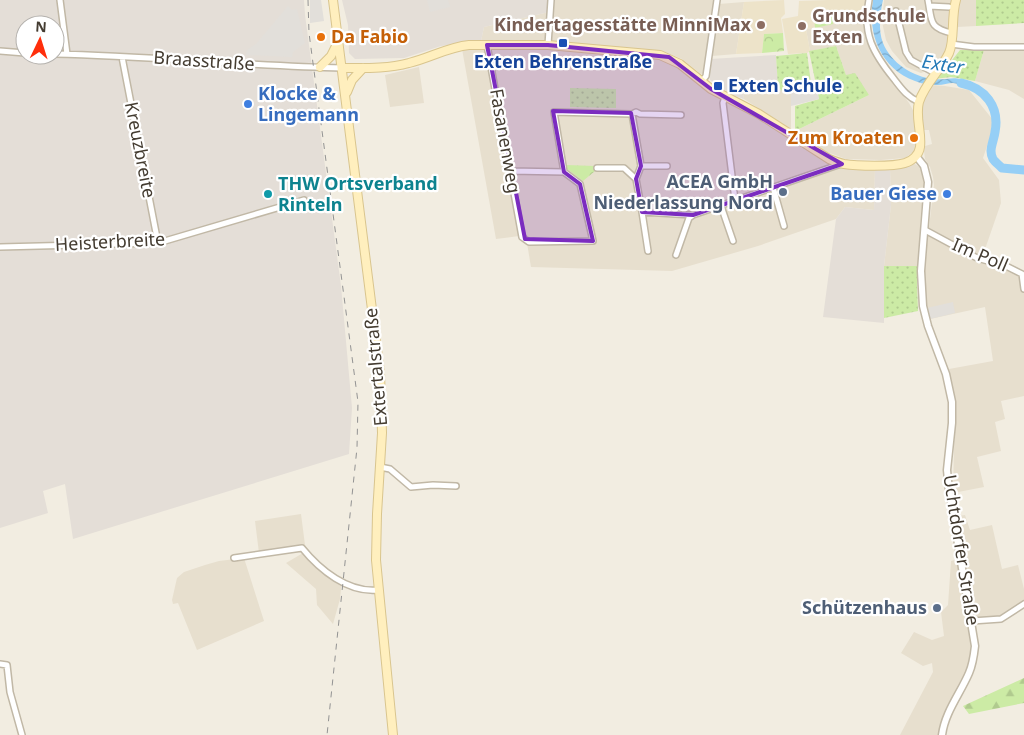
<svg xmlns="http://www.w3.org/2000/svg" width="1024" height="735" font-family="'Noto Sans',sans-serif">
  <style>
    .residential { fill: #e7dfce }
    .industrial { fill: #e4ded7; fill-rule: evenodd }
    .education { fill: #ede3c9 }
    .grass { fill: url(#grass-dots) }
    .forest { fill: url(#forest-firs) }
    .park { fill: url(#park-crowns) }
    .parking { fill: #e2dfda }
    .water { fill: url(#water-waves) }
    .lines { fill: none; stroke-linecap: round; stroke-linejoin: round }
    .river { stroke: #96cff6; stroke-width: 9 }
    .minor-casing { stroke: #c1b8a6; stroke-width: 8 }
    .tertiary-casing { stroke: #c1b8a6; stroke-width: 9 }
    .secondary-casing { stroke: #d9c58e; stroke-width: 10 }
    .minor { stroke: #fff; stroke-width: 5 }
    .tertiary { stroke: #fff; stroke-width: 6 }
    .secondary { stroke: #ffefbe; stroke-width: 8 }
    .rail { stroke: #939393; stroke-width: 1; stroke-dasharray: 6 6; stroke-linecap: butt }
    .marked { fill: #7b2cbf; fill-opacity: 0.2; stroke: #7b2cbf; stroke-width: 4; stroke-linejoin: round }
    .education-dot { fill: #8d6e63; stroke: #fff; stroke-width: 2 }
    .food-dot { fill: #e8710a; stroke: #fff; stroke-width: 2 }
    .transit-dot { fill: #1a4fb4; stroke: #fff; stroke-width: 2 }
    .shop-dot { fill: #3f7fe0; stroke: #fff; stroke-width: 2 }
    .service-dot { fill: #5c6f8a; stroke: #fff; stroke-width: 2 }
    .culture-dot { fill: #0f9aa8; stroke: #fff; stroke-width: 2 }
    .labels { text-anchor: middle; stroke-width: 4.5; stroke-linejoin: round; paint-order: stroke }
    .education-label { font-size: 18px; font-weight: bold; fill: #785e54; stroke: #fff; text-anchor: start }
    .food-label { font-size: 18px; font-weight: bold; fill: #c56008; stroke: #fff; text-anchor: start }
    .street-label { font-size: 18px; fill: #443c31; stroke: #fff }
    .transit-label { font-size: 18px; font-weight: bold; fill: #164399; stroke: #fff }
    .shop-label { font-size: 18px; font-weight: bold; fill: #366cbe; stroke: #fff; text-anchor: start }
    .service-label { font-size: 18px; font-weight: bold; fill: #4e5e75; stroke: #fff; text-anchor: end }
    .culture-label { font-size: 18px; font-weight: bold; fill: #0d838f; stroke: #fff; text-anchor: start }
    .water-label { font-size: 19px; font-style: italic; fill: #2379b7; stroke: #fff }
  </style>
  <defs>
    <pattern id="grass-dots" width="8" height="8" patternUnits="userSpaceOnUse" patternTransform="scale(1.25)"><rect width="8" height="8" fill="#cceba5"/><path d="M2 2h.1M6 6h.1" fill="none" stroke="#b0ca8e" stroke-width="1.8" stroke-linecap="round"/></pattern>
    <pattern id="forest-firs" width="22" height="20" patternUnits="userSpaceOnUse" patternTransform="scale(1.25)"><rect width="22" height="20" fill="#cceba5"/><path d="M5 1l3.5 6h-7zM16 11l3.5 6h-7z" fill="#b0ca8e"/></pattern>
    <pattern id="park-crowns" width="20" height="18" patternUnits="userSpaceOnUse" patternTransform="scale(1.25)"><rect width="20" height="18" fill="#cceba5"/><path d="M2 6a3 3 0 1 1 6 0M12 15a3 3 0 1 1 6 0" fill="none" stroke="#b0ca8e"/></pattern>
    <pattern id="water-waves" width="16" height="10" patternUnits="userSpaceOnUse" patternTransform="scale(1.25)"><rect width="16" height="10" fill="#96cff6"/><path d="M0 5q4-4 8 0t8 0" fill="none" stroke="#7ca9c8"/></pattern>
  </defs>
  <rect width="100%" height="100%" fill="#f2ede1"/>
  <path class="residential" d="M554,0H716L704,73L701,74L682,59L665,52L550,41Z
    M884,0H953L950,9L949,40L947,51L934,68L921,73L906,67L892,51L886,40L882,22Z
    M959,0H976V26L957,27Z
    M744,2L736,54L712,56L719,4Z
    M549,12L546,40L481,41L484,27Z
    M865,18V33L872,52L909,103L914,112L917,145L916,150L905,158L881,160L846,159L827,152L795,131L869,95L846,75L836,46L810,51L806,29Z
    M485,48H551L661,59L676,66L719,98L746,110L829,164L847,169L875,168L874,210L845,207L836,219L758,246L672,271L531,267L527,243L519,236L496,239L462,49Z
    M1024,49V99L1009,90L975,81L984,50Z
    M419,67L424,103L390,107L385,75Z
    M931,85L945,86L969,90L993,120L990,137L983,158L999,180L1001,203L983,255L1009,263L1024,272V396L1001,401L1005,419L995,422L1001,451L977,457L984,487L953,493L955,405L949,369L993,361L985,307L930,319L927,308L923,279L934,185L933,177L930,167L925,159L924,151L925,146L932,144L929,130H923L922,111L924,101Z
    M791,88V129L744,99L743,92L782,91Z
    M915,164L922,169L925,185L921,213L918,266H884L891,205L890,167Z
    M301,514L305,545L312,556L326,568L342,579L340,599L333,624L317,605L316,589L286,563L303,553L300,545L259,553L255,521Z
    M965,515L970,530L992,525L1002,569L1018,565L1024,589V602L1003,616L976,623L978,647L975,664L968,683L940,735H900L933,672L932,663L923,666L901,653L914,632L932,640L944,636L941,612L948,605L951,561L964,558L957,516Z
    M244,558L264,621L197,650L178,603L173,604L172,600L177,578L184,572L205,565L219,561Z"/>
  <path class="industrial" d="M0,0H304L305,15L341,286L352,408L349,454L73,539L65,484L43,491L48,513L0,528ZM25,25H55V55H25Z
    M342,0H550L549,12L484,27L481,41L441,46L404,58L355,59L349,53L348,25Z
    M776,55L778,87L782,91L743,92L744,99L732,95L710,80V59Z
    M890,167L891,205L884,266V323L823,317L836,219L845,207L874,210L875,168Z"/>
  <path class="education" d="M784,0L785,14L781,18L783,33L764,34L762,53L736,54L744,2Z
    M828,0H865V18L806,29L810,51L807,53L788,54L782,19L798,16L799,1Z"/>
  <path class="grass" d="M976,0H1024V23L976,26Z
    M836,46L846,75L855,73L869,95L795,131V106L819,99L809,51Z
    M960,50H984L975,81L951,77L934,79L936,75L945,69Z
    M807,53L811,83L782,91L778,87L776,56Z
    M570,88L616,89V108L570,107Z
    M884,266H918L917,284L918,311L884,318Z"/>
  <path class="forest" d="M1024,678V703L969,714L963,706Z"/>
  <path class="park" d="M832,14L833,24L815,28L814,16Z
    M783,33L784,51L762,53L764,34Z
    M567,165L595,166V171L583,181L567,169Z"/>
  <path class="parking" d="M310,0H321L324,21L310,23Z
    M427,0H448L450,7L430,12Z
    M288,6L292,10L297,9L305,43L293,52L292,57L246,55L247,50L256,44Z
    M811,83H815L819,99L791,106V88Z
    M953,302L955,313L930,319L927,308Z"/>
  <path class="water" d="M873,0H883C880,13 878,30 883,43C891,63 913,77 934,79C953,81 952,73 972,85C964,86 960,84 953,83C948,83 943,85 938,85C931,85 922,84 915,81C881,69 867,34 873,0Z"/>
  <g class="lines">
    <path class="river" d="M961,83C985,88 1000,107 995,132C994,141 988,150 993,159C995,162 999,165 1002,168L1024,170"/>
    <defs>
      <path id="minor" d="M60,0L67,54
        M869,0C862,34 873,53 894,79C901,88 907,97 919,102
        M928,0C932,20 928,28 952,33
        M929,6L949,7
        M896,11L906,52L911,60L935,73
        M951,44L974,47H1024
        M487,45L522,237L529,242L593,241L580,184L564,172L554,112L632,114L636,112L640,114L681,115
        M548,45L551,0
        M0,51L25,53
        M55,54C151,56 246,66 342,68
        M122,57L158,243
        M702,81L706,76L717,0
        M725,97L723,103L735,200
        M632,114L641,166L636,179L642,212L692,215
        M641,166H667
        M597,168H624L636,179
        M511,171L564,172
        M773,187L784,226
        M721,206L733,241
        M642,212L648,251
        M925,230L977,258L1006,266L1022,274L1024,289
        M0,247L158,243L304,200
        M676,255L689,218L693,215L841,164
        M380,467L390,469L411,487L433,485L456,486
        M234,558L302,548C320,570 348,593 378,590
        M972,621L1001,619L1024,604
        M0,664L7,665L10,692L22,735"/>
      <path id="tertiary" d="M916,156L924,166L928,182L921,271L923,306L928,326L946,374L952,402V423L947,470L949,490L975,646C974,655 973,664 969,673C960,694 945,712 942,735"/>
      <path id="secondary" d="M333,0L380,373L382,433L377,514L376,560L393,735
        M320,67L331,56L338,42
        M342,68C364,68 387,69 409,63C430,58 448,47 469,45H548L660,55L680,64L711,89L759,114L829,159C834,161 839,163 844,164C856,166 893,167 905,163C912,161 919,155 920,147C922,132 915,117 919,102C925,83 941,70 949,53C955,40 951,16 956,0
        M347,92L352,80L363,68"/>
    </defs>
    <use href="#minor" class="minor-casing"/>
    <use href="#tertiary" class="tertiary-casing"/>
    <use href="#secondary" class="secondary-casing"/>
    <use href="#minor" class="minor"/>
    <use href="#tertiary" class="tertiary"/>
    <use href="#secondary" class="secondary"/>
    <path class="rail" d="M308,0L309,33L358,402L357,448L327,735"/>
  </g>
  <path class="marked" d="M487,45H548L669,57L711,89L842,164L693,215L642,212L636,179L641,166L631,113L553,111L564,172L580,184L593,241L525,239Z"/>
  <g class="education-dot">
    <circle cx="761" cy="25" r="5"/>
    <circle cx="802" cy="26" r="5"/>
  </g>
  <g class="food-dot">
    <circle cx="321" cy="37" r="5"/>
    <circle cx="914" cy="138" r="5"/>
  </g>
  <g class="transit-dot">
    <rect x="558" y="38" width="10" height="10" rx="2.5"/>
    <rect x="713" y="81" width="10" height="10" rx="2.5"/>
  </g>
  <g class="shop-dot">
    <circle cx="248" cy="104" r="5"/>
    <circle cx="947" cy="194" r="5"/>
  </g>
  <g class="service-dot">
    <circle cx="783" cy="192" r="5"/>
    <circle cx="937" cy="608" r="5"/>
  </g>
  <circle class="culture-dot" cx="268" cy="194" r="5"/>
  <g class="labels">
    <g class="education-label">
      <text x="812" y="22">Grundschule<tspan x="812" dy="21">Exten</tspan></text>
      <text x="751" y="31" text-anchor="end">Kindertagesstätte MinniMax</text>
    </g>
    <g class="food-label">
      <text x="331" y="43">Da Fabio</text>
      <text x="904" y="144" text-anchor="end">Zum Kroaten</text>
    </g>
    <g class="street-label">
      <text transform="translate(204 61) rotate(4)" y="6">Braasstraße</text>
      <text transform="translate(505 141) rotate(80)" y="6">Fasanenweg</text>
      <text transform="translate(140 150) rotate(79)" y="6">Kreuzbreite</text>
      <text transform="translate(110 242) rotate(-3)" y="6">Heisterbreite</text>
      <text transform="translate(980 255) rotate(23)" y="6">Im Poll</text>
      <text transform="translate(376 367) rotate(-95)" y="6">Extertalstraße</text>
      <text transform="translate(961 550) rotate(81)" y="6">Uchtdorfer Straße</text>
    </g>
    <g class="transit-label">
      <text x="563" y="68">Exten Behrenstraße</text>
      <text x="728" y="92" text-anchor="start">Exten Schule</text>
    </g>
    <g class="shop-label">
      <text x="258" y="100">Klocke &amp;<tspan x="258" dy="21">Lingemann</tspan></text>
      <text x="937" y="200" text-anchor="end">Bauer Giese</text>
    </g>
    <g class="service-label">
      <text x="773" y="188">ACEA GmbH<tspan x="773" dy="21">Niederlassung Nord</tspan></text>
      <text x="927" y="614">Schützenhaus</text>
    </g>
    <g class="culture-label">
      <text x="278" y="190">THW Ortsverband<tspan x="278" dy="21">Rinteln</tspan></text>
    </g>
    <g class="water-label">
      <text transform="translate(943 64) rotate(9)" y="7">Exter</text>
    </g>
  </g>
  <g transform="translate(40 40) rotate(4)"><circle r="24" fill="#ffffff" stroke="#b4b1ad"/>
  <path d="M0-4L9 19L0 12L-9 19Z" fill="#ff2e0b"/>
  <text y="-8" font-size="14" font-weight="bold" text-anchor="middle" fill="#443c31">N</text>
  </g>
</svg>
